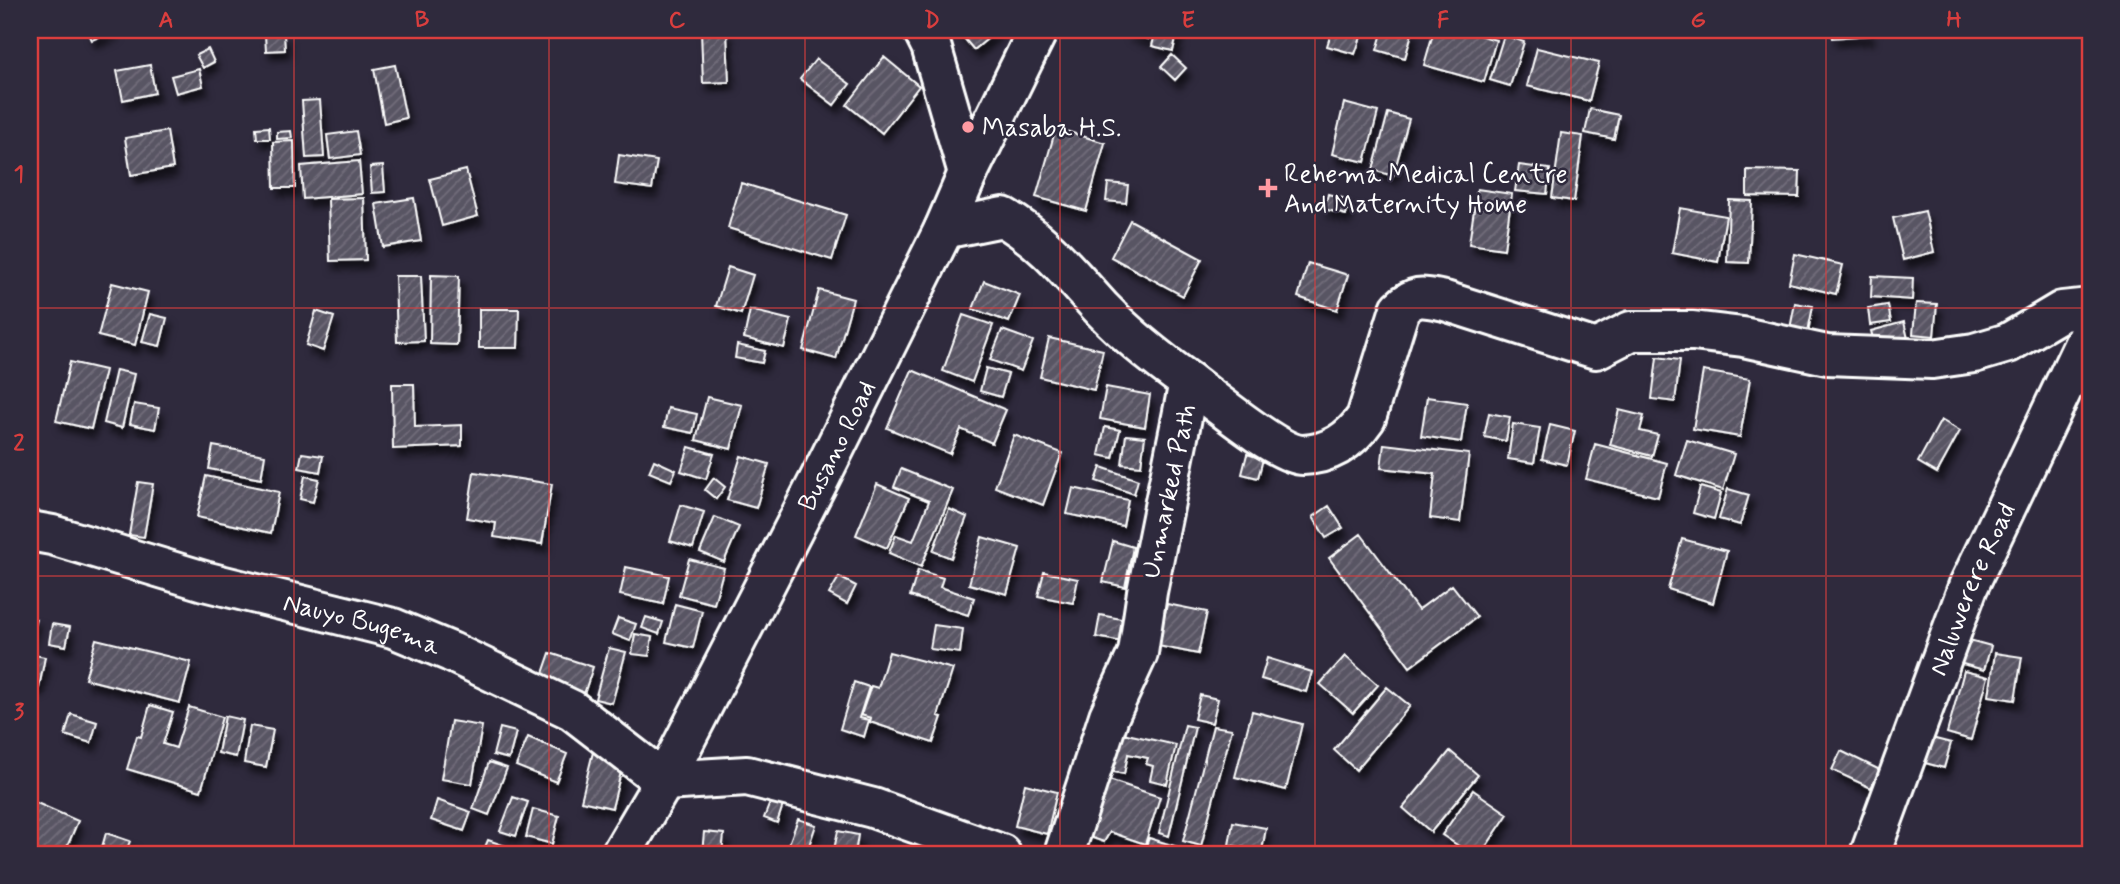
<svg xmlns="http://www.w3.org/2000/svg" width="2120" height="884" font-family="Mynerve,sans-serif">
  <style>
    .building { fill: url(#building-hatch); stroke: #fff; stroke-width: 2; filter: url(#shadow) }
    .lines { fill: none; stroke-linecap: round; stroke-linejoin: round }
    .minor-casing { stroke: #fff; stroke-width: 44 }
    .minor { stroke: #2f2a3d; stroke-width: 38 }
    .grid { fill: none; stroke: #da3e3e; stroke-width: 2; stroke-opacity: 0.55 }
    .poi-dot { fill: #ff9aa2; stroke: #2f2a3d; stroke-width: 2.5 }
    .labels { text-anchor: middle; stroke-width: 5; stroke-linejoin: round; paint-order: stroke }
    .poi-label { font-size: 26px; fill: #fff; stroke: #2f2a3d; text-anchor: start }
    .street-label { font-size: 26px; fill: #fff; stroke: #2f2a3d }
    .neatline { fill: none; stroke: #da3e3e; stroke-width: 2.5 }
    .grid-label { font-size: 23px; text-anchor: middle; font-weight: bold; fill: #da3e3e }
  </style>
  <defs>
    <pattern id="building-hatch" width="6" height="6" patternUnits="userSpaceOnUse" patternTransform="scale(1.75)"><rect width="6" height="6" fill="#595564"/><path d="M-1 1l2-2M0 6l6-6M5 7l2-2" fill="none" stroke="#726e7b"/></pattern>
    <filter id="shadow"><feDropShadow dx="4.5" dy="8" stdDeviation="3.5" flood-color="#0009"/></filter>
  </defs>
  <rect width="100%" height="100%" fill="#2f2a3d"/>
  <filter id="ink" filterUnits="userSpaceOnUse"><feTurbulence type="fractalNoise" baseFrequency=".0143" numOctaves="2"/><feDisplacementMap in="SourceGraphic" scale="14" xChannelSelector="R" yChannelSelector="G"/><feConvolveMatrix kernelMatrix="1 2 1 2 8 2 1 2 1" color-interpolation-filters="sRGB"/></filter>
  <g filter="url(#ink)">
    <path class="building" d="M87,30H115L92,40Z
      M957,30H998L974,50Z
      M1125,30H1152L1148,39Z
      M1156,30H1178L1173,51L1152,46Z
      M1332,30L1361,37L1355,54L1327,46Z
      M1383,30H1413L1405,58L1377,50Z
      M1434,30H1461L1496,40L1484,82L1424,65Z
      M1832,30H1869L1870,35L1832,38Z
      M701,31H727L729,82L703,83Z
      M284,34L285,50L266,51L265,35Z
      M1504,35L1524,42L1510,86L1490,80Z
      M1537,48L1599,63L1589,101L1527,86Z
      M208,49L214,62L203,68L196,55Z
      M1172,55L1186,68L1175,80L1161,67Z
      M884,57L919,86L882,133L847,105Z
      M816,59L850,84L834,105L800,79Z
      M150,65L155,93L123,100L117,71Z
      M395,65L406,118L384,123L374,69Z
      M199,69L203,86L176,93L171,76Z
      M320,100L324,157L306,158L302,101Z
      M1344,103L1378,112L1365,162L1332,154Z
      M1590,109L1619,115L1614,139L1585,133Z
      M1388,113L1409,119L1393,176L1373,170Z
      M269,127L270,139H257L256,128Z
      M1056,128L1105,143L1086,211L1036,197Z
      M167,131L173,168L131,175L125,138Z
      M291,131L292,138L277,139V132Z
      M356,131L360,155L330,159L327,135Z
      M1561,133L1583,136L1574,201L1552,198Z
      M294,141L295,188H274L273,142Z
      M619,155L657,161L652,189L615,184Z
      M359,161L362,194L303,199L301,166Z
      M1519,165L1550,169L1547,194L1515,191Z
      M383,166L385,192L372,193L370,167Z
      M466,170L478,216L442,226L430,179Z
      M1747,170L1800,171L1799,197L1747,196Z
      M741,183L846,215L832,260L728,228Z
      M1108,183L1128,185L1126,203L1106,201Z
      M1477,189L1512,194L1504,249L1469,244Z
      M1328,194L1350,200L1346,215L1324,209Z
      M364,198L366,260L330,261L328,199Z
      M414,198L421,241L383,247L376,204Z
      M1729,200L1752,201L1749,263L1727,262Z
      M1680,208L1726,216L1718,262L1672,253Z
      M1925,211L1934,252L1903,260L1893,218Z
      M1130,220L1202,259L1183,296L1111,257Z
      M1795,254L1843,265L1836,294L1789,283Z
      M1308,263L1348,275L1337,310L1298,297Z
      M728,267L753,275L741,314L716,306Z
      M431,275L459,276L457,345L430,344Z
      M395,276H421L424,341L397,342Z
      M1872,276L1913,278L1912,300L1871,297Z
      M984,281L1020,295L1009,322L973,309Z
      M112,283L148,292L135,345L98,336Z
      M819,290L853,299L836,359L803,350Z
      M1795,303L1813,306L1806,342L1788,339Z
      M1916,303L1937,304L1934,336L1913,334Z
      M1888,305L1891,322L1870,325L1868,308Z
      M479,309H519L518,348H479Z
      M750,310L791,320L784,348L744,338Z
      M316,311L334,317L323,351L306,345Z
      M150,314L167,318L160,346L142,342Z
      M963,315L993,325L972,382L943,371Z
      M1904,322L1910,347L1878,356L1871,331Z
      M1002,330L1033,341L1021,371L990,360Z
      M1049,338L1103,350L1094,390L1040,377Z
      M737,345L765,351L762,363L735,358Z
      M1657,357L1680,360L1675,402L1652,399Z
      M70,362L105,370L91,429L56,421Z
      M986,368L1008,374L1001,397L980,391Z
      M116,370L134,374L122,428L104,423Z
      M912,370L1006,410L992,443L961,429L950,454L887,428Z
      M1703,371L1750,379L1740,437L1693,429Z
      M392,384H414L415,427L462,425V446L393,449Z
      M1106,387L1150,395L1145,427L1100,419Z
      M707,397L742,405L731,449L696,440Z
      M1427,397L1467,403L1461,442L1421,436Z
      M134,404L159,408L155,429L130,424Z
      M668,408L697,414L693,433L664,427Z
      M1619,410L1644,416L1640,431L1658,435L1652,456L1610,445Z
      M1489,413L1510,417L1506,441L1484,437Z
      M1941,420L1960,431L1937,473L1918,462Z
      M1513,424L1540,428L1534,463L1508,459Z
      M1550,425L1575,431L1567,465L1542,459Z
      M1105,427L1120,430L1113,458L1099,455Z
      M1014,435L1062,453L1043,505L995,487Z
      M1126,435L1145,437L1141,466L1122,464Z
      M1687,440L1734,454L1723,490L1676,475Z
      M1384,444L1469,454L1460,522L1430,518L1435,474L1381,468Z
      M1595,444L1667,463L1658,497L1586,479Z
      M213,446L265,455L261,479L209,469Z
      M689,447L714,454L706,479L681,471Z
      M302,453L323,456L320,472L299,468Z
      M1247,454L1263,459L1258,478L1242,474Z
      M741,456L769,464L756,508L727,500Z
      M654,460L676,470L671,481L649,472Z
      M1101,467L1138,480L1134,494L1096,481Z
      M901,469L953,490L921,567L889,553L896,535L913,541L929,501L894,487Z
      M474,472L552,484L542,544L494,537L496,523L467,518Z
      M206,476L279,492L271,533L197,517Z
      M305,476L319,479L313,502L300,499Z
      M714,478L725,487L716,499L705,490Z
      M138,482L153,484L144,537L129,535Z
      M877,484L909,498L887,548L856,535Z
      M1700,487L1721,493L1714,519L1693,513Z
      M1073,488L1128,500L1123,526L1067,514Z
      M1728,489L1749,495L1740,525L1719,519Z
      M681,505L704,512L693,548L670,541Z
      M1329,506L1343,528L1326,538L1313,517Z
      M949,509L967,517L951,558L933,551Z
      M715,517L739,527L724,562L700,552Z
      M1361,534L1418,610L1452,585L1477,617L1410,667L1329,558Z
      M982,537L1020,548L1007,594L969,584Z
      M1682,539L1727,551L1713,603L1668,589Z
      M1113,541L1133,547L1125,587L1103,582Z
      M689,559L724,568L714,604L679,595Z
      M626,567L669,576L663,604L620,595Z
      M918,570L943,578L940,587L974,598L968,615L910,596Z
      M1044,572L1078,579L1073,603L1038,596Z
      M839,577L856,586L847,604L829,594Z
      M675,604L702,611L693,648L666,642Z
      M1167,604L1207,612L1198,654L1158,646Z
      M1100,615L1132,621L1128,643L1096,637Z
      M30,617L36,619L30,641Z
      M646,617L663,622L659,634L642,628Z
      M618,618L636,624L630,641L612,634Z
      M52,624L70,627L66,646L49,643Z
      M934,625L963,629L960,653L930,649Z
      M635,634L652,637L649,656L632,654Z
      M1951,635L1991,646L1984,670L1945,659Z
      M96,639L191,662L180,703L85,679Z
      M609,648L626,652L612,703L595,699Z
      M889,652L953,669L938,716L942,717L933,743L870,722L871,718L861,715L871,686L878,688Z
      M550,653L593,667L582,700L539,685Z
      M1995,653L2022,657L2015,700L1989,696Z
      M30,654L45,657L39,688L30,687Z
      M1345,656L1378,685L1353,713L1320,684Z
      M1267,658L1312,672L1306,692L1261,679Z
      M1964,671L1988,677L1971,740L1947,733Z
      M854,682L869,687L859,718L869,720L864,737L840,729Z
      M1387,687L1410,706L1356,770L1334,750Z
      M1200,695L1218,699L1212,723L1194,719Z
      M150,705L173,712L163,744L176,748L189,707L222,717L201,791L127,769L137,736L141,737Z
      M1252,711L1302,724L1286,790L1235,777Z
      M71,714L97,722L91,743L65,735Z
      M225,716L243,720L236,757L218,753Z
      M451,721L482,726L472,784L441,779Z
      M1185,725L1195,727L1169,836L1159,833Z
      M250,726L273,730L266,767L244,763Z
      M1213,726L1232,729L1201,846L1183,841Z
      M500,728L516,732L509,759L493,755Z
      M1118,732L1176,745L1167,784L1150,780L1153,766L1146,764L1148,758L1128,754L1124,774L1109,771Z
      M1920,735L1951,743L1944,768L1914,760Z
      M528,737L567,754L556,782L516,766Z
      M1450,751L1478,775L1431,832L1403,808Z
      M1841,751L1880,770L1871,788L1832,770Z
      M593,752L624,760L612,808L581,801Z
      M489,762L507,768L489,815L473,809Z
      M1094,775L1160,797L1145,844L1110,832L1104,842L1075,832Z
      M1025,784L1057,792L1047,834L1015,826Z
      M1473,790L1508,814L1481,854H1471L1442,835Z
      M513,797L528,802L516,836L500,831Z
      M30,800L78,821L64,854H30Z
      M437,800L471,812L464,831L431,820Z
      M771,800L783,805L777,823L764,818Z
      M533,809L559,816L552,844L526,837Z
      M798,819L816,825L806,854L786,852Z
      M1233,822L1266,828L1262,851L1229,845Z
      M838,831L858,835L855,854H833Z
      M704,832L724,834L722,854L702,853Z
      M106,833L130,841L125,854L102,847Z
      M1149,838L1197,853V854H1143Z
      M488,840L520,851L518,854H482Z"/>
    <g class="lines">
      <defs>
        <g id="minor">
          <path d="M923,30L931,46L968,173"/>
          <path d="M944,229L1003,217C1046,242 1069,273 1102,309C1129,337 1158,360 1189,382L1147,592L1138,653L1109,716L1064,854"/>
          <path d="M1189,382C1212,399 1279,455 1303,455C1331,454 1351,440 1366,418L1400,309C1416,293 1424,297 1445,301L1596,349L1631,331H1693L1743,337L1827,355L1932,359L1974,353L2008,343L2062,311L2090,308"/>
          <path id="s1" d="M30,531L52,535L204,581L393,628L451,652L572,710L664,781L747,776L873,808L1001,854"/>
          <path id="s2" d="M621,854L664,781L820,478L944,229L968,173L1038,30"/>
          <path id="s3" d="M1870,854L1968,587L2090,331"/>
        </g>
      </defs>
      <use href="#minor" class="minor-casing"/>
      <use href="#minor" class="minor"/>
    </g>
  </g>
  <path class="grid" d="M294,30V854M549,30V854M805,30V854M1060,30V854M1315,30V854M1571,30V854M1826,30V854M30,308H2090M30,576H2090"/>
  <g class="poi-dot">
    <circle cx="968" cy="127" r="7"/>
    <path d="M1264.5 177.5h7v7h7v7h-7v7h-7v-7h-7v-7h7z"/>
  </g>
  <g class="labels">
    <g class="poi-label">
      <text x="982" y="136">Masaba H.S.</text>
      <text x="1284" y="182">Rehema Medical Centre<tspan x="1284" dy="30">And Maternity Home</tspan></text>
    </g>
    <g class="street-label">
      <text dy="9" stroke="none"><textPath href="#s2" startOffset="462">Busano Road</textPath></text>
      <text transform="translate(1168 491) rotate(-78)" y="9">Unmarked Path</text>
      <text dy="9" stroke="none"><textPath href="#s3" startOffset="284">Naluwerere Road</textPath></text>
      <text dy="9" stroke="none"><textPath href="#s1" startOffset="345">Nauyo Bugema</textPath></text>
    </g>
  </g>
  <rect width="2120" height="884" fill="none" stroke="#2f2a3d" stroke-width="77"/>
  <rect x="38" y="38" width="2044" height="808" class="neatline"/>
  <g class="grid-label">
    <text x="166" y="27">A</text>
    <text x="422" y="27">B</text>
    <text x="677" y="27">C</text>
    <text x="932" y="27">D</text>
    <text x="1188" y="27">E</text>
    <text x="1443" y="27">F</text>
    <text x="1698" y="27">G</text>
    <text x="1954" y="27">H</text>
    <text x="19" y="181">1</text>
    <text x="19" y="450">2</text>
    <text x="19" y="719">3</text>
  </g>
</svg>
